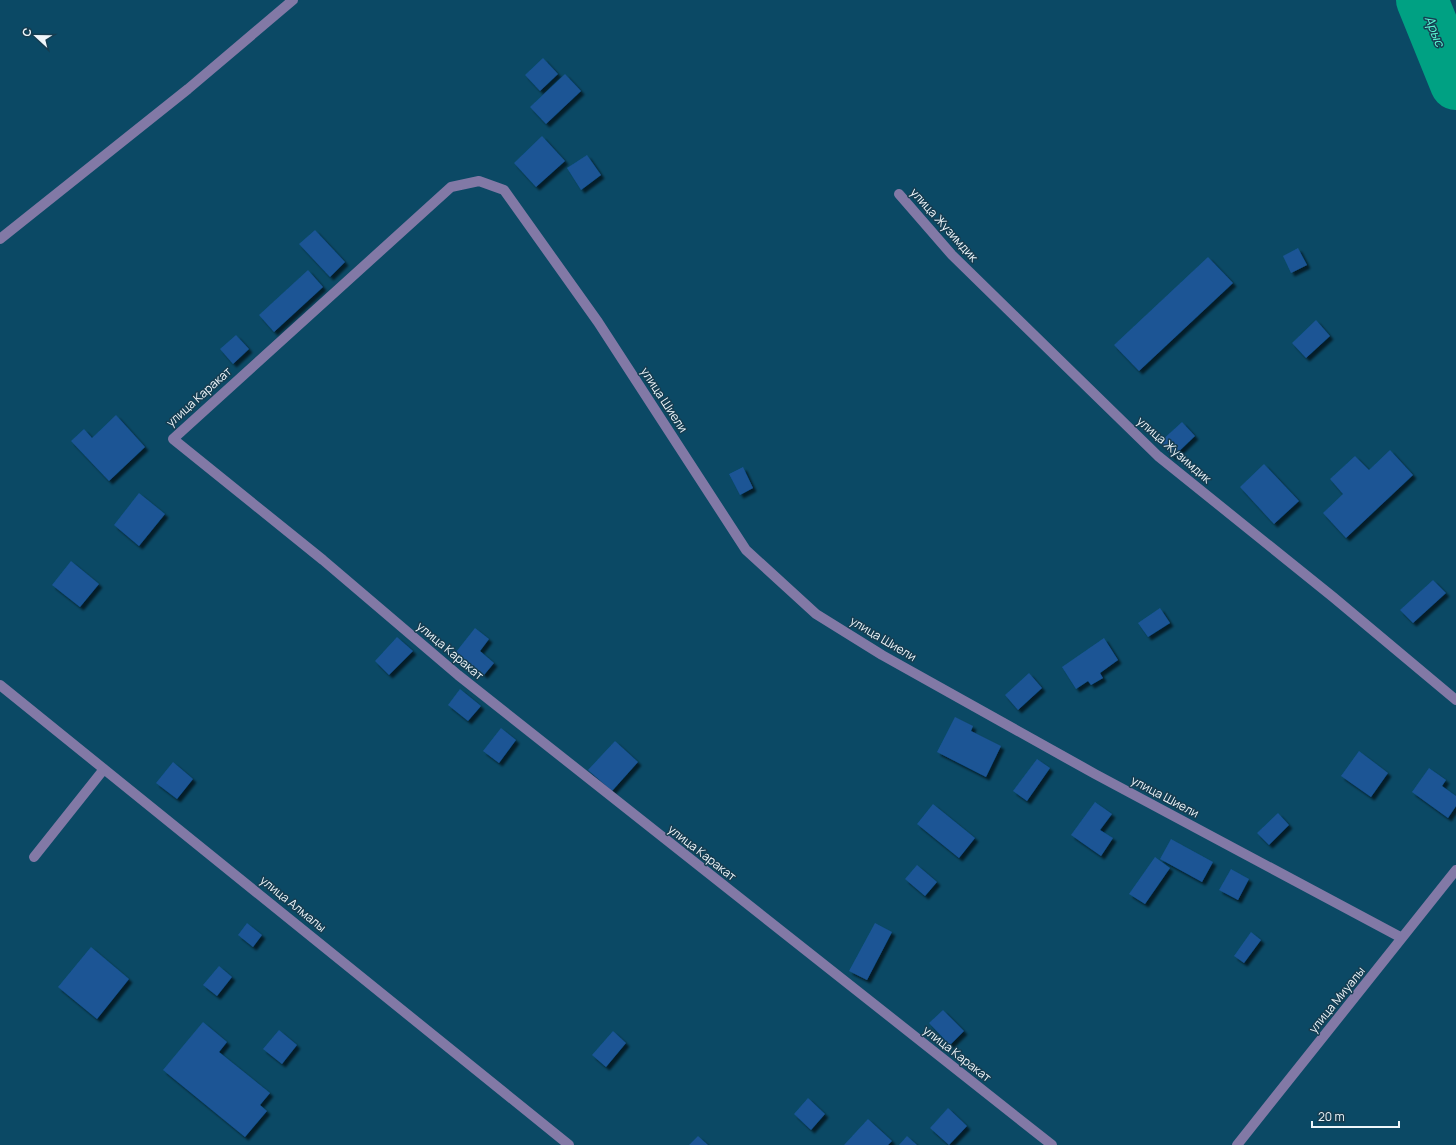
<svg xmlns="http://www.w3.org/2000/svg" width="1456" height="1145" font-family="Manrope,sans-serif">
  <style>
    .lines { fill: none; stroke-linecap: round; stroke-linejoin: round }
    .river { stroke: #00a183; stroke-width: 52 }
    .building { fill: #1a5595; filter: url(#shadow) }
    .minor { stroke: #8279a6; stroke-width: 10 }
    .labels { text-anchor: middle; stroke-width: 3; stroke-linejoin: round; paint-order: stroke }
    .street-label { font-size: 12px; fill: #eff6fa; stroke: #163d51 }
    .water-label { font-size: 13px; font-style: italic; fill: #5afad4; stroke: #163d51 }
  </style>
  <defs>
    <filter id="shadow"><feDropShadow dx="3.5" dy="3.5" stdDeviation="1" flood-color="#0009"/></filter>
  </defs>
  <rect width="100%" height="100%" fill="#0b4965"/>
  <g class="lines">
    <path class="river" d="M1422,0L1456,84"/>
  </g>
  <path class="building" d="M543,58L558,74L540,91L525,75Z
    M565,74L581,91L546,124L530,107Z
    M542,136L565,161L536,187L514,163Z
    M587,155L601,175L581,190L567,168Z
    M315,230L345,262L330,277L299,244Z
    M1298,248L1307,265L1291,273L1283,256Z
    M1208,257L1233,283L1139,371L1114,345Z
    M308,270L323,287L274,332L259,315Z
    M1316,320L1330,336L1306,358L1292,343Z
    M236,335L249,349L233,364L220,349Z
    M116,415L145,447L109,481L71,441L84,429L92,438Z
    M1182,422L1195,436L1173,457L1160,442Z
    M1390,450L1413,475L1346,538L1323,513L1343,494L1330,479L1355,456L1369,470Z
    M1264,464L1299,501L1274,524L1240,487Z
    M743,467L753,488L740,495L729,474Z
    M139,493L165,514L139,546L114,525Z
    M71,561L99,584L80,607L52,585Z
    M1433,580L1446,593L1413,623L1400,610Z
    M1160,608L1170,623L1148,637L1138,623Z
    M475,628L489,639L480,651L494,663L484,675L456,652Z
    M397,637L413,651L389,675L375,661Z
    M1104,638L1118,660L1100,673L1103,678L1091,685L1088,681L1076,689L1062,667Z
    M1029,673L1042,688L1018,710L1005,695Z
    M460,689L481,706L468,721L448,705Z
    M955,717L973,726L971,731L1001,746L986,777L937,752Z
    M501,728L516,740L499,763L483,751Z
    M615,741L638,762L612,791L588,770Z
    M1359,751L1388,773L1371,797L1341,776Z
    M1037,759L1050,768L1027,801L1013,791Z
    M173,762L193,779L177,799L156,783Z
    M1429,768L1446,780L1442,786L1456,796V806L1448,818L1412,792Z
    M1095,802L1112,814L1100,830L1113,838L1101,856L1071,835Z
    M933,804L975,838L959,858L917,824Z
    M1278,813L1289,825L1269,845L1257,833Z
    M1171,839L1213,862L1202,882L1160,859Z
    M1155,857L1170,868L1145,904L1129,894Z
    M917,865L937,882L925,896L905,879Z
    M1231,869L1249,879L1238,900L1219,890Z
    M247,923L262,935L253,947L238,935Z
    M875,923L892,932L867,980L849,971Z
    M1251,932L1261,940L1244,963L1234,956Z
    M91,947L129,979L97,1019L58,987Z
    M219,966L232,977L217,996L203,985Z
    M943,1010L964,1031L950,1045L929,1023Z
    M203,1022L227,1042L219,1052L270,1093L260,1105L267,1111L245,1137L163,1070Z
    M279,1030L297,1045L282,1064L263,1049Z
    M613,1031L626,1043L606,1067L592,1055Z
    M808,1098L825,1114L811,1130L794,1114Z
    M948,1108L967,1126L949,1145L930,1128Z
    M868,1119L892,1141L888,1145H844Z
    M698,1136L708,1145H689Z
    M907,1136L917,1145H899Z"/>
  <g class="lines">
    <path class="minor" d="M899,194L952,255L1158,456L1333,597L1456,700
      M0,239L188,89L293,0
      M0,685L569,1145
      M34,857L104,769
      M1052,1145L458,675L323,560L173,439L451,187L479,181L504,190L598,322L746,550L816,614L882,655L1095,774L1402,938
      M1237,1145L1456,870"/>
  </g>
  <g class="labels">
    <g class="street-label">
      <text transform="translate(944 225) rotate(48)" y="4">улица Жузимдик</text>
      <text transform="translate(199 397) rotate(-42)" y="4">улица Каракат</text>
      <text transform="translate(664 400) rotate(57)" y="4">улица Шиели</text>
      <text transform="translate(1174 450) rotate(41)" y="4">улица Жузимдик</text>
      <text transform="translate(883 639) rotate(31)" y="4">улица Шиели</text>
      <text transform="translate(450 651) rotate(40)" y="4">улица Каракат</text>
      <text transform="translate(1165 797) rotate(28)" y="4">улица Шиели</text>
      <text transform="translate(702 853) rotate(38)" y="4">улица Каракат</text>
      <text transform="translate(293 904) rotate(39)" y="4">улица Алмалы</text>
      <text transform="translate(1337 1000) rotate(-51)" y="4">улица Миуалы</text>
      <text transform="translate(957 1054) rotate(38)" y="4">улица Каракат</text>
    </g>
    <g class="water-label">
      <text transform="translate(1435 31) rotate(68)" y="5">Арыс</text>
    </g>
  </g>
  <g transform="translate(36 36) rotate(292)" stroke="#163d51" stroke-width="3" paint-order="stroke">
  <path d="M0-3L7 15L0 10L-7 15Z" fill="#eff6fa"/>
  <text y="-6" font-size="11" font-weight="bold" text-anchor="middle" fill="#eff6fa">С</text>
  </g>
  <path d="M1312 1121v6h87v-6" fill="none" stroke="#eff6fa" stroke-width="2"/>
  <text x="1318" y="1121" font-size="12" fill="#eff6fa" stroke="#163d51" stroke-width="3" paint-order="stroke">20 m</text>
</svg>
